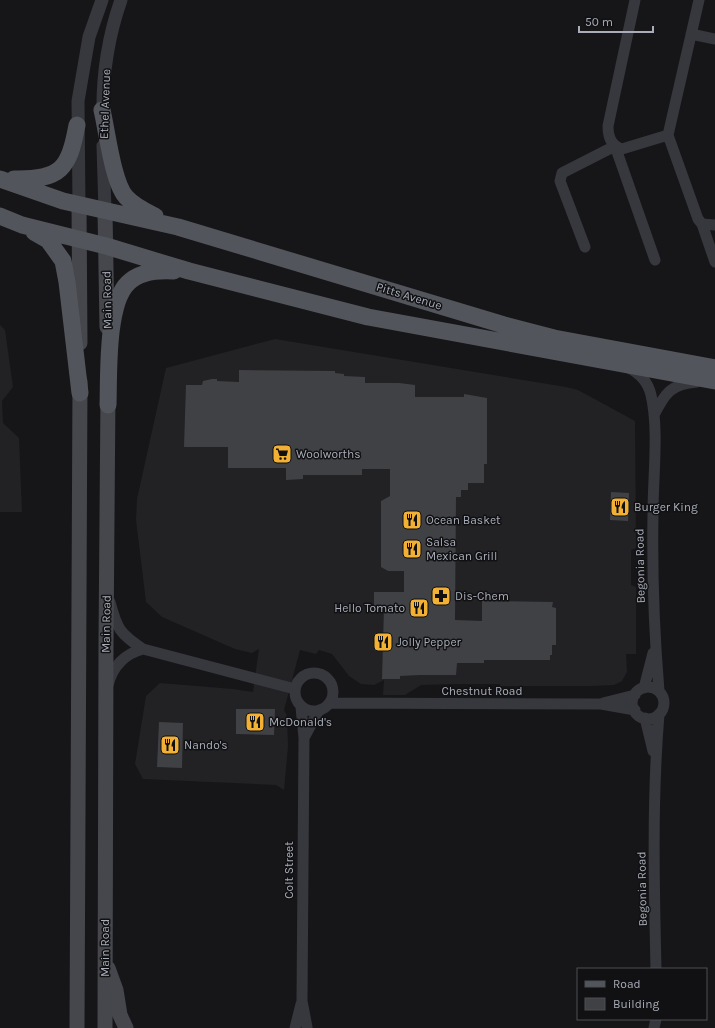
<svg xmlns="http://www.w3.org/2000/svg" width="715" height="1028" font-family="Karla,sans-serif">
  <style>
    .built { fill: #222225 }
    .building { fill: #404145 }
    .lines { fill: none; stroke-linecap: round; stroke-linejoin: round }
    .minor { stroke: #37383d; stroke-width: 11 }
    .tertiary { stroke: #37383d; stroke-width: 13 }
    .secondary { stroke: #45474d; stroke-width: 15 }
    .primary { stroke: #53555c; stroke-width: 17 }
    .labels { text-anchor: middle; stroke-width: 3; stroke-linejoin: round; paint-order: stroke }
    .street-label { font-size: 12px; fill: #a8adb8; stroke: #111113 }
    .poi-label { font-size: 12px; fill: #a8adb8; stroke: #111113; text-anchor: start }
  </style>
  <rect width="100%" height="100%" fill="#161618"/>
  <path class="built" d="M0,325L5,330L13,387L2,401L3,423L19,438L22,512H0Z
    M275,339L566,387L578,390L635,421L636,548L631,550V585L636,587V654H626L627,672L622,681L614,685L592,686H500V684H452L421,685L405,695H383L384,680L374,685L361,684L349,676L332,654L319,650L316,654L300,650L284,710L287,716L288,746L284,790L276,785L143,779L135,764L146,696L160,683L233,689L253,692L259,649L252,653L235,649L162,617L146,602L136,520L137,499L166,368Z"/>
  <path class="building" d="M239,370L335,371V373L344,374V376L365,377V383H399L415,385V397H464V394L487,398V464H484V483H468V490H461V497H456L455,620L482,621V601L553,602L552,607L556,608V645H552V655H550V660H484V663H457L456,675H420L400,676V679H382L384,608H374V592H404V571H388L381,567V501L390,496V469H362V475H303V479L286,480V468H228V447H184L186,385H202L203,381L212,379H217V381L239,382Z
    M611,492L629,493L628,521L610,520Z
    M236,709H275L274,735L236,734Z
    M159,722L183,723L182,768L157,767Z"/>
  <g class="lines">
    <path class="minor" d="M635,0L608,126C608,137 611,146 622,149L668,135
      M699,0L668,135L698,219L702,224L715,225
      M691,34L715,39
      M702,224L715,262
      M585,247L560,181L562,173L615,146L655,260
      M629,368C641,374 648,382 651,395C659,429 653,476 653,513C652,572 654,631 659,691
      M654,415C665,393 671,384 697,382
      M110,602C117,629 120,634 143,649L295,689
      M295 692a19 19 0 1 1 38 0a19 19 0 1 1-38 0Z
      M108,685C113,666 124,654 143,649
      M632 703a16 16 0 1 1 32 0a16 16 0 1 1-32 0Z
      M644,688L653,653
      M330,703L601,704L635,710
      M603,703L635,695
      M301,707L304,738L302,1001L307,1027
      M645,718L653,751
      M304,738L319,710
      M656,969C654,884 652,799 659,714
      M295,1028L301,1004
      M654,1028L656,1019"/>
    <path class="tertiary" d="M103,118C102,79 108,37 121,0
      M103,146L105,211
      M79,205L78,101L89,37L102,0"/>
    <path class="secondary" d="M79,205L80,343
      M105,211L107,327
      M108,968L116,990L120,1015L126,1028
      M77,1028L80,381
      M105,1028L106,642L108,393"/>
    <path class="primary" d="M102,110C107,131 113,183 126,197C134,206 145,211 155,216
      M0,179L63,201L178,227L504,325L554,338L715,368
      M14,179C61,180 69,169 77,125
      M0,216L22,225L106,246L189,271L368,317L715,381
      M34,232L48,240L63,261L67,282L80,393
      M108,405C109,376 106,304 128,283C140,271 158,270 174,271"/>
  </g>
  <defs>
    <symbol id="supermarket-square" viewBox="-11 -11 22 22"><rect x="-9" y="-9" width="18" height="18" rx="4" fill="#f2b134" stroke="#111113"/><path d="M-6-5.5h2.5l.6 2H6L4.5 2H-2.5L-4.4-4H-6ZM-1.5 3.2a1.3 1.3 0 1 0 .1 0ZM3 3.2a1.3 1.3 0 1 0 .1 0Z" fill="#111"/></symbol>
    <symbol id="restaurant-square" viewBox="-11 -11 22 22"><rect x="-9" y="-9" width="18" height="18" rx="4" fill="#f2b134" stroke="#111113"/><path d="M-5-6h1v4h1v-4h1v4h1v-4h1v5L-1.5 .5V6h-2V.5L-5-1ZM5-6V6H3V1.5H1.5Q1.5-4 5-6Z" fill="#111"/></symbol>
    <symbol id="pharmacy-square" viewBox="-11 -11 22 22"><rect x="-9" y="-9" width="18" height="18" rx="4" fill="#f2b134" stroke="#111113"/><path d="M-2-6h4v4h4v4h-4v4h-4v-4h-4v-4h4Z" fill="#111"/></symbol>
  </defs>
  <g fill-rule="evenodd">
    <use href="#supermarket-square" x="271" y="443" width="22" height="22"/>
    <use href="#restaurant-square" x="609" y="496" width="22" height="22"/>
    <use href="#restaurant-square" x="401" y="509" width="22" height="22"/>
    <use href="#restaurant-square" x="401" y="538" width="22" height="22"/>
    <use href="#pharmacy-square" x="430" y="585" width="22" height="22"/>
    <use href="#restaurant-square" x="408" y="597" width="22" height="22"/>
    <use href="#restaurant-square" x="372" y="631" width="22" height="22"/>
    <use href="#restaurant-square" x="244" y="711" width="22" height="22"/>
    <use href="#restaurant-square" x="159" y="734" width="22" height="22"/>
  </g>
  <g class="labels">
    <g class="street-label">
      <text transform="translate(105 104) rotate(-88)" y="4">Ethel Avenue</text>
      <text transform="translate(409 296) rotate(17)" y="4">Pitts Avenue</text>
      <text transform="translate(107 300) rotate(-91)" y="4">Main Road</text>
      <text transform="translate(640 566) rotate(-91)" y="4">Begonia Road</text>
      <text transform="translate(106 624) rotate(-89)" y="4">Main Road</text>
      <text x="482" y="695">Chestnut Road</text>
      <text transform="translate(289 870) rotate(-90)" y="4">Colt Street</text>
      <text transform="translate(642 889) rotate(-91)" y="4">Begonia Road</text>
      <text transform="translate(105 948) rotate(-90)" y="4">Main Road</text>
    </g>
    <g class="poi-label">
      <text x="296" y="458">Woolworths</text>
      <text x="634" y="511">Burger King</text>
      <text x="426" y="524">Ocean Basket</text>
      <text x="426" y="546">Salsa<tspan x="426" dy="14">Mexican Grill</tspan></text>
      <text x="455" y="600">Dis-Chem</text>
      <text x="405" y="612" text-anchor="end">Hello Tomato</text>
      <text x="397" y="646">Jolly Pepper</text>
      <text x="269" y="726">McDonald's</text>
      <text x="184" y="749">Nando's</text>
    </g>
  </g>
  <rect x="577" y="968" width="130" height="52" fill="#111113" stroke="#4d4f55"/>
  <rect x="585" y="981" width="20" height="6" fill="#53555c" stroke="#4d4f55"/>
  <text x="613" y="988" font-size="12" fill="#a8adb8">Road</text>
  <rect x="585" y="998" width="20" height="12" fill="#404145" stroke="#4d4f55"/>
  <text x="613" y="1008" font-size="12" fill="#a8adb8">Building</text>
  <path d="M579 26v6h74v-6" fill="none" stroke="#a8adb8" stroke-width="2"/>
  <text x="585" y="26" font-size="12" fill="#a8adb8" stroke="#111113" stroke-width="3" paint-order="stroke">50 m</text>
</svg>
